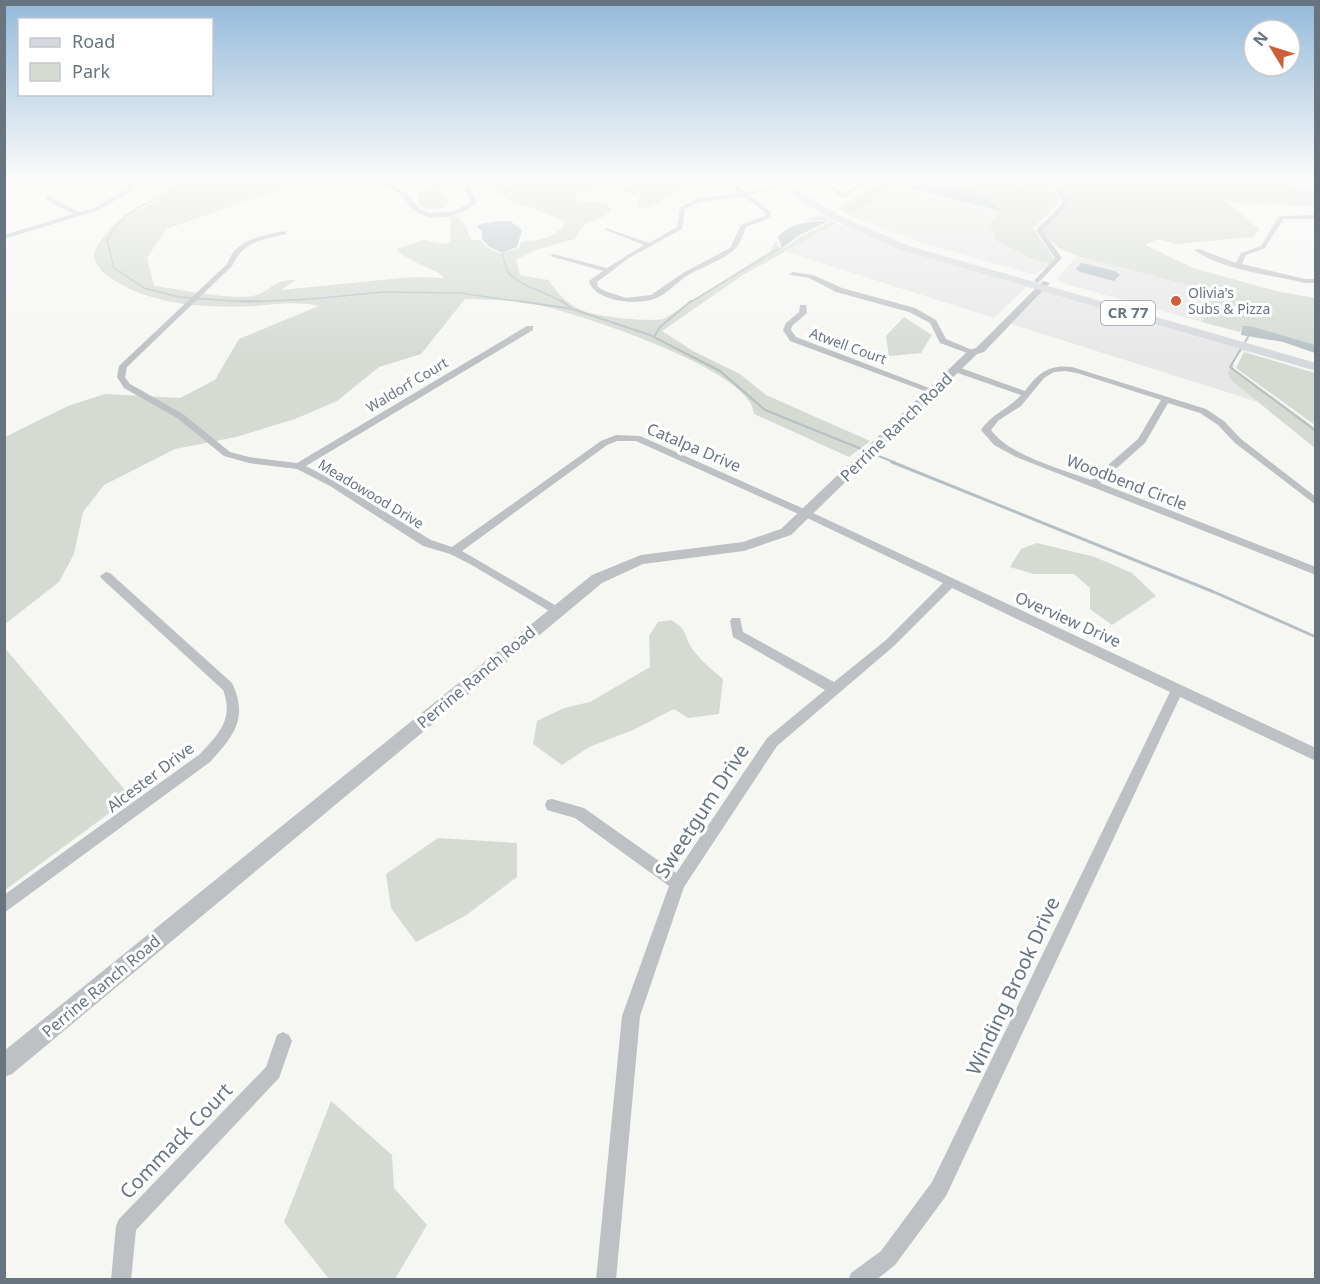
<svg xmlns="http://www.w3.org/2000/svg" width="1320" height="1284" font-family="'Noto Sans',sans-serif">
  <style>
    .built { fill: #e6e7e6 }
    .green { fill: #d5dad3 }
    .water { fill: #b6c0c4 }
    .lines { fill: none; stroke-linecap: round; stroke-linejoin: round }
    .stream-far2 { stroke: #b6c0c4; stroke-width: 1.5 }
    .stream-far1 { stroke: #b6c0c4; stroke-width: 2 }
    .stream { stroke: #b6c0c4; stroke-width: 3 }
    .minor { fill: #bdc1c4; fill-rule: evenodd }
    .tertiary { fill: #bdc1c4; fill-rule: evenodd }
    .primary { fill: #d5d8dc; fill-rule: evenodd }
    .poi-dot { fill: #cf5f3a; stroke: #fff; stroke-width: 2 }
    .labels { text-anchor: middle; stroke-width: 6; stroke-linejoin: round; paint-order: stroke }
    .far-poi-label { font-size: 14px; fill: #687581; stroke: #fff; text-anchor: start }
    .far-street-label { font-size: 14px; fill: #687581; stroke: #fff }
    .shield { fill: #fff; stroke: #959ea7; stroke-width: 1.5 }
    .shield-label { font-size: 15px; font-weight: bold; fill: #687581 }
    .street-label { font-size: 16px; fill: #687581; stroke: #fff }
    .near-street-label { font-size: 20px; fill: #687581; stroke: #fff }
  </style>
  <rect width="100%" height="100%" fill="#f6f6f3"/>
  <path class="built" d="M893,187L1001,211L1030,258L1049,264L1036,274H1031L926,244L849,215Z
    M836,223L897,247L1026,287L994,318L784,251Z
    M1077,256L1192,286L1209,310L1202,322L1062,283L1057,278Z
    M1042,291L1253,353L1240,351L1227,373L1232,381L1258,402L1011,324Z"/>
  <path class="green" d="M174,178H313L166,229L147,258L154,286C180,289 227,300 252,296C269,294 272,279 295,280L281,290L412,277L445,278C432,266 412,265 396,249L424,240L445,244L451,242L450,216L460,217L459,220L465,224L471,240H480L486,247L500,254L519,248L521,242C537,240 558,239 565,222C541,208 506,205 487,184C513,170 560,181 589,183C596,183 604,179 611,178C637,176 666,177 690,186L647,208L636,206L641,194C618,185 599,187 576,194V200L607,204L611,210C599,225 588,212 575,239L538,249L516,260L520,275L548,280C557,292 565,302 579,309C593,317 647,322 664,319L770,251L776,241L779,248H785L800,237L830,222L827,220L806,221C819,213 823,215 836,223L743,275L662,331L693,351L740,374L766,395L870,441L849,457L754,414C753,410 752,404 749,401C723,362 590,318 543,306C518,299 491,300 465,299L421,354L379,367L337,401L295,419L236,437L175,449L104,485L83,512L74,554L59,582L5,624V437L68,406L105,394L180,398L215,380L239,339L319,306C299,301 276,304 255,306C203,308 148,306 105,274C99,269 92,259 95,251C100,241 110,228 118,221C135,208 170,203 174,178Z
    M437,178H457L456,183L444,191L448,202L443,208L425,209L419,204L418,192L437,182Z
    M886,178H1047L1058,196L1059,203L1033,228L1054,259L1050,264L1030,258L996,240L990,225L1001,211C982,184 934,188 904,185V187H893L851,214L838,209Z
    M1056,178H1239L1290,184L1315,191V206L1229,202L1228,203L1259,229L1253,237L1176,244L1159,239L1146,244L1147,246L1193,268L1276,291L1315,298V345L1242,326L1240,332L1202,322L1209,310L1192,286L1077,256L1060,249L1042,232L1044,226L1068,202Z
    M904,317L932,335L921,353L889,356L886,336Z
    M1244,352L1315,373V425L1236,368Z
    M1234,362L1233,368L1315,428V448L1232,381L1227,373Z
    M1037,543L1095,557L1132,573L1156,596L1112,625L1090,609V588L1074,574H1034L1010,567L1021,549Z
    M671,620C687,629 683,633 691,647C700,660 711,669 723,679L719,714L688,718L674,709L633,730L589,747L562,765L533,744L537,721L564,708L590,702L650,667L649,636L658,622Z
    M4,647L125,790L119,806L5,890Z
    M438,838L517,843V877L465,916L416,942L391,908L386,874Z
    M331,1101L392,1155L394,1188L427,1225L395,1279H329L284,1222Z"/>
  <path class="water" d="M913,182C942,186 983,185 1001,211L904,187L903,185Z
    M499,221H510L522,230L517,247L502,253L488,246L482,239V231L477,227L480,224Z
    M828,221L798,236L782,248L778,237C791,222 809,222 828,221Z
    M1081,263L1115,271L1120,275L1114,281L1080,272L1076,269Z
    M1242,326H1250L1315,345V353L1283,342L1241,335Z"/>
  <g class="lines">
    <path class="stream-far2" d="M177,178C165,202 143,201 124,217C117,223 112,232 107,240L114,268L144,288L179,297L246,302L312,299L383,292L460,293L530,303
      M502,253C504,259 505,267 508,272C518,286 548,292 564,303
      M689,303L780,248"/>
    <path class="stream-far1" d="M239,301H258
      M519,301L572,309L650,335L720,371L765,410L896,463
      M562,301L571,308
      M654,337L660,327L691,301
      M1248,337L1230,367L1316,431"/>
    <path class="stream" d="M892,462L1214,592L1316,637"/>
    <path class="minor" d="M123,178H129L134,185L132,191L98,210L4,239V235L73,214L47,200L46,195H50L52,198L79,212L94,208L127,189L128,185Z
      M374,178H380L400,189L408,195L419,209L430,213L454,211L471,202L459,178H465L477,202C464,216 431,224 415,211C408,206 406,198 399,193C391,187 381,187 374,178Z
      M592,178H601L639,194L634,195Z
      M721,178H728L745,192L811,178H825L749,195L771,212L769,218L746,227C743,235 740,246 733,251C720,261 702,267 688,275C677,282 666,295 654,299C636,305 595,302 589,281L603,271L550,256L553,254L607,268L644,245L606,230V228L649,243L677,227L680,207L699,198L739,193ZM743,196L766,213L764,216L741,225L730,248L683,273L651,295L626,298L605,291L598,287L597,282L629,258L682,229L685,209L700,202Z
      M867,178H875L844,198L823,185L828,184L844,193Z
      M1050,178H1056L1068,202L1066,207L1042,230L1062,258L1038,283L1034,281L1055,258L1036,230L1061,205L1062,202Z
      M1306,178H1316V182L1307,179Z
      M1316,215V219H1283L1265,248L1246,255L1242,264L1305,279H1316V283H1305C1271,275 1222,270 1194,250L1199,249L1236,263L1241,253L1261,246L1279,216Z
      M284,231L286,232V234C261,240 244,241 232,266L127,367L125,377L130,384L183,414L230,452L249,457L297,463L527,326H533V330L306,466L336,482L431,540L452,547L601,441L616,435L640,436L811,512L1316,748V761L1180,697L946,1196L895,1265L876,1280H848L851,1273L881,1251L932,1182L1170,692L952,588L894,646L777,746L684,887L640,1016L616,1280H596L622,1016L669,886L575,818L547,810L545,805L547,800L552,799L584,808L676,873L767,738L825,690L733,637L730,621L732,618H740L743,632L834,682L886,640L943,583L803,516L636,441H617L607,445L462,551L560,608L562,611L560,614L556,615L470,564L450,554L423,546L330,486L297,469L249,463L224,456L177,418L124,388L117,377L119,366L227,264C236,239 261,236 284,231Z
      M793,272L813,275L842,288L915,308L936,320L946,339L977,352L970,354L940,343L930,323L909,312L836,292L809,278L791,275L789,274Z
      M800,305H806L807,313L792,326L791,330L796,337L937,391L930,393L790,341L783,330L786,323L799,312Z
      M952,367H958L1025,391C1038,373 1049,364 1072,367L1206,409L1224,421L1241,439L1316,497V505L1235,443L1218,425L1200,413L1168,403L1145,443L1100,483L1316,567V575L1016,457L994,445L981,430C991,414 1009,409 1021,395L952,371ZM1065,371L1077,373L1161,400L1138,439L1091,480C1061,469 1010,456 991,430L999,420L1021,406L1044,378L1054,372Z
      M106,572L110,573L232,683C249,718 233,737 210,762L4,913V895L200,754C219,734 234,719 223,690L102,579L100,576Z
      M283,1032L289,1035L292,1041L279,1078L136,1230L131,1280H111L116,1226L119,1219L266,1067L277,1035Z"/>
    <path class="tertiary" d="M1043,281L1050,283L984,352L977,354L791,535L744,551L643,564L602,583L12,1074L4,1077V1051L592,575L641,555L743,542L781,529L969,350L976,348Z"/>
    <path class="primary" d="M769,178H779L840,216L909,246L1316,363V371L901,250L833,220L801,201Z"/>
  </g>
  <linearGradient id="sky" x2="0" y2="1"><stop stop-color="#94b9da"/><stop offset="0.5" stop-color="#fbfbfa"/><stop offset="1" stop-color="#fbfbfa" stop-opacity="0"/></linearGradient>
  <rect width="1320" height="358" fill="url(#sky)"/>
  <circle class="poi-dot" cx="1176" cy="301" r="6"/>
  <g class="labels">
    <g class="far-poi-label">
      <text x="1188" y="298">Olivia's<tspan x="1188" dy="16">Subs &amp; Pizza</tspan></text>
    </g>
    <g class="far-street-label">
      <text transform="translate(848 346) rotate(20)" y="5">Atwell Court</text>
      <text transform="translate(407 385) rotate(-31)" y="5">Waldorf Court</text>
      <text transform="translate(371 494) rotate(31)" y="5">Meadowood Drive</text>
    </g>
    <rect class="shield" x="1101" y="301" width="54" height="24" rx="4.5"/>
    <g class="shield-label">
      <text x="1128" y="318">CR 77</text>
    </g>
    <g class="street-label">
      <text transform="translate(896 427) rotate(-44)" y="6">Perrine Ranch Road</text>
      <text transform="translate(694 447) rotate(23)" y="6">Catalpa Drive</text>
      <text transform="translate(1127 482) rotate(21)" y="6">Woodbend Circle</text>
      <text transform="translate(1068 619) rotate(24)" y="6">Overview Drive</text>
      <text transform="translate(476 677) rotate(-40)" y="6">Perrine Ranch Road</text>
      <text transform="translate(150 777) rotate(-37)" y="6">Alcester Drive</text>
      <text transform="translate(101 986) rotate(-40)" y="6">Perrine Ranch Road</text>
    </g>
    <g class="near-street-label">
      <text transform="translate(702 811) rotate(-57)" y="7">Sweetgum Drive</text>
      <text transform="translate(1013 986) rotate(-65)" y="7">Winding Brook Drive</text>
      <text transform="translate(176 1141) rotate(-46)" y="7">Commack Court</text>
    </g>
  </g>
  <rect width="1320" height="1284" fill="none" stroke="#687581" stroke-width="12"/>
  <rect x="18" y="18" width="195" height="78" fill="#ffffff" stroke="#c3c8cd" stroke-width="1.5"/>
  <rect x="30" y="38" width="30" height="9" fill="#d5d8dc" stroke="#c3c8cd" stroke-width="1.5"/>
  <text x="72" y="48" font-size="18" fill="#687581">Road</text>
  <rect x="30" y="63" width="30" height="18" fill="#d5dad3" stroke="#c3c8cd" stroke-width="1.5"/>
  <text x="72" y="78" font-size="18" fill="#687581">Park</text>
  <g transform="translate(1272 48) rotate(308)"><circle r="28" fill="#ffffff" stroke="#c3c8cd" stroke-width="1.5"/>
  <path d="M0-4.5L10 22L0 15L-10 22Z" fill="#cf5f3a"/>
  <text y="-9" font-size="16" font-weight="bold" text-anchor="middle" fill="#687581">N</text>
  </g>
</svg>
